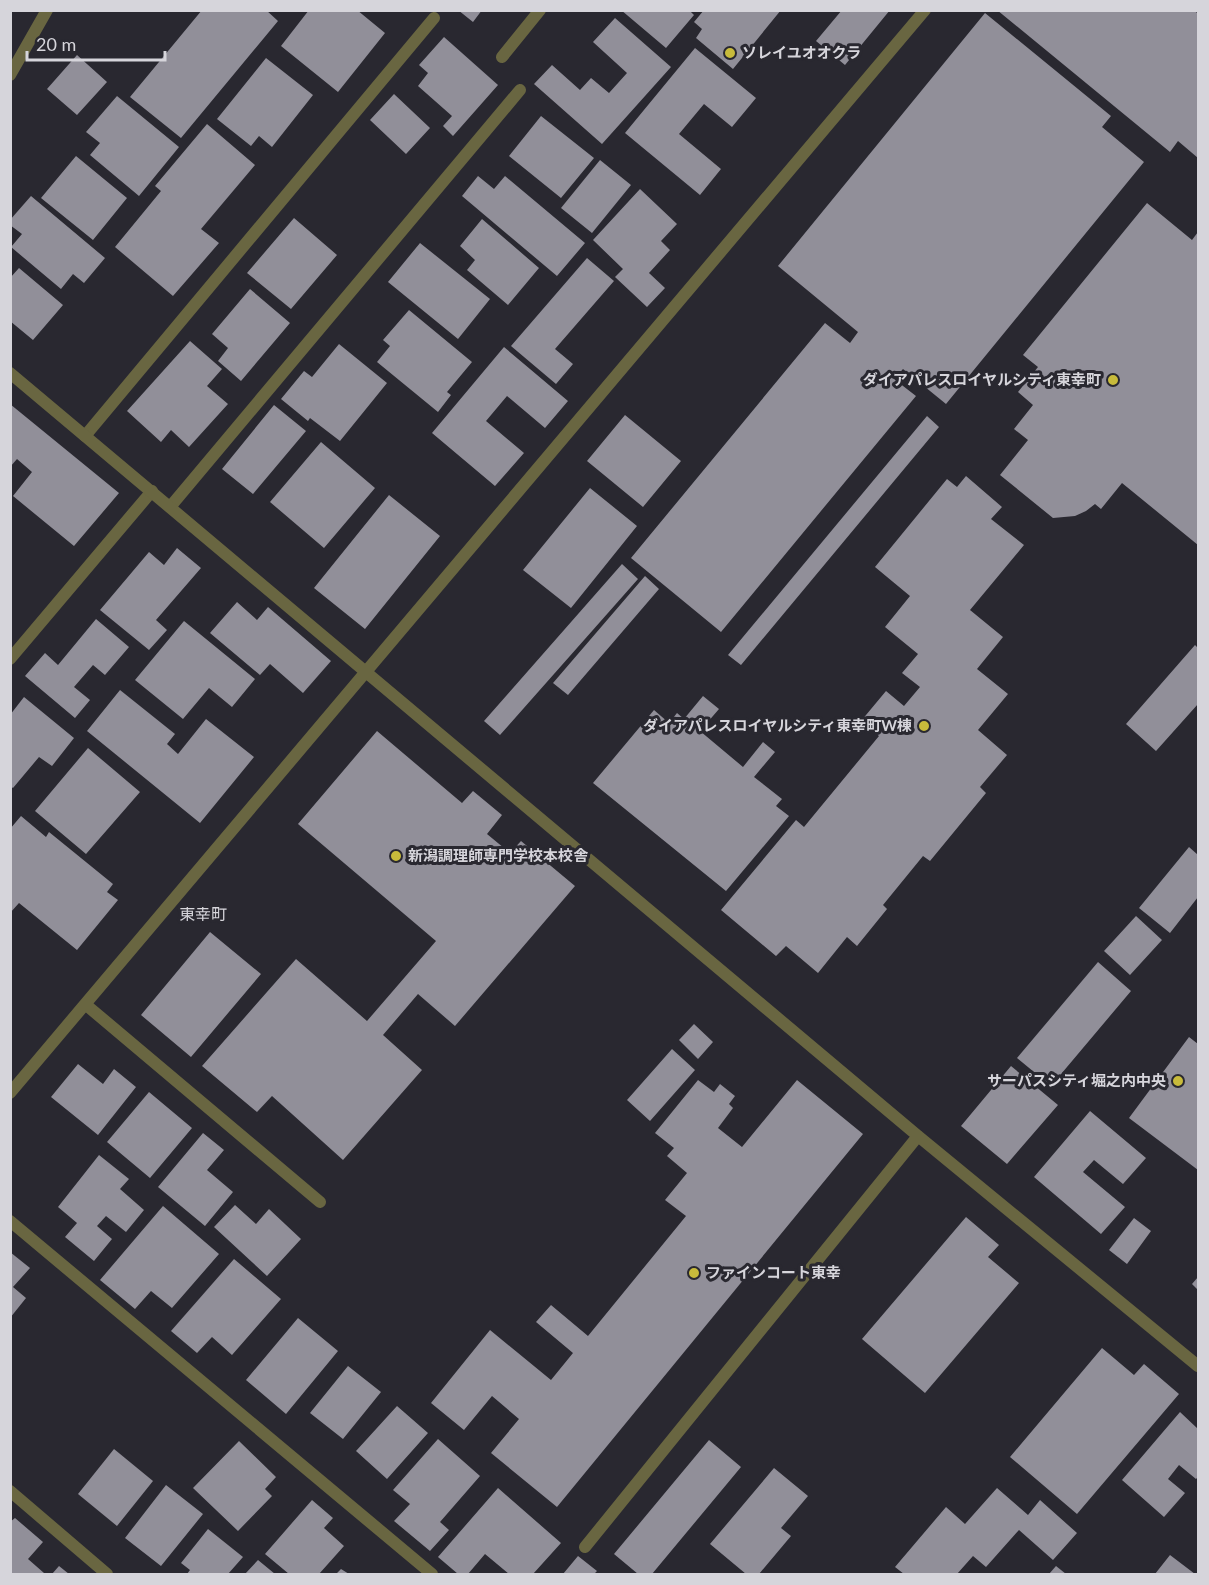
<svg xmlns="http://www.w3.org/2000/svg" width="1209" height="1585" font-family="Lato,'Noto Sans JP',sans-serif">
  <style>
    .building { fill: #918f99 }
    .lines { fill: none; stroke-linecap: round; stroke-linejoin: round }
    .service { stroke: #696641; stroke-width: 12 }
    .minor { stroke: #696641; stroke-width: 12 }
    .poi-dot { fill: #c8bb3b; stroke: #292830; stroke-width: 2 }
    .labels { text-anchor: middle; stroke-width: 6; stroke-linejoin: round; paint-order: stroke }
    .poi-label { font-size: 15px; font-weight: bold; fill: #d6d5db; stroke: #292830; text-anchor: start }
    .neighbourhood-label { font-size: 16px; fill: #d6d5db; stroke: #292830 }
  </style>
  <rect width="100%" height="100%" fill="#292830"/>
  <path class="building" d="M202,10H266L278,21L181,138L130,97Z
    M309,10H357L385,33L338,92L281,46Z
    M458,10H482L473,22Z
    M621,10H689L694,15L666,48Z
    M704,10H781L733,69L696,38L702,29L694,22Z
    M842,10H890L845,65L816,41Z
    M997,10H1194L1198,14V158L1178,141L1170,152Z
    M985,13L1111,116L1102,127L1144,162L946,404L903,369L894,379L916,396L721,632L631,558L825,323L850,343L858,332L778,266Z
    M615,18L671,67L602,144L534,84L552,65L580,90L591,78L609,93L627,73L593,42Z
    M444,37L498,85L453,136L443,126L452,116L418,86L428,73L419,65Z
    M695,48L756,98L732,127L704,104L679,134L721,169L700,195L625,133Z
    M77,55L107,82L77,115L47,89Z
    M266,58L313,95L272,147L259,136L251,146L217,119Z
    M394,94L430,128L406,154L370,120Z
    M117,96L179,147L139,196L90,155L100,143L86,132Z
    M541,116L594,158L561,198L509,156Z
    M207,124L255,165L201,229L219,243L173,296L115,247L161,191L155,186Z
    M76,156L127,198L93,240L41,198Z
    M600,160L631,185L592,233L561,208Z
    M478,176L494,189L505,176L585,243L557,276L462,196Z
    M640,189L677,224L661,241L670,250L649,273L665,288L647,307L615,277L623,269L593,240Z
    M31,196L105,258L84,283L73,274L61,289L11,247L22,234L10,225V220Z
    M1147,203L1192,240L1198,232V545L1122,483L1101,509L1095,504L1086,511L1075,516L1053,518L1000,475L1028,440L1014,429L1033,405L1018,392L1038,367L1023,355Z
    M294,218L337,255L291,309L247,273Z
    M482,219L539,268L508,305L467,270L475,260L460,246Z
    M420,243L490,299L458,339L388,282Z
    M587,258L614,281L555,349L573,364L556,384L511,346Z
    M19,268L63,305L33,340L10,321V278Z
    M250,289L290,323L241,381L218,361L228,348L212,334Z
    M409,310L472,362L447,392L451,395L438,412L377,362L390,346L383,340Z
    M190,341L222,369L207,386L228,404L189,447L171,430L161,442L127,411Z
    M339,344L387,383L340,441L310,418L308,421L281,399L304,371L312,377Z
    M504,347L568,401L545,428L507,396L486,421L524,453L495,486L432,433Z
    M10,404L119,493L74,546L13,496L32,472L17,459L10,467Z
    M274,405L306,431L253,494L222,469Z
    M625,415L681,461L643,507L587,461Z
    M927,416L939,427L741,665L728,655Z
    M321,442L375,488L324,548L270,502Z
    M966,476L1002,507L991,519L1024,545L970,610L1003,637L977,669L1008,694L978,730L1007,755L980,787L986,793L930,861L923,856L883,905L887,909L857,946L847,937L818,973L786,946L776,956L721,910L796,820L804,827L879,736L861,721L886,691L904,706L920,687L902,673L918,654L885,627L910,596L875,567L947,479L957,487Z
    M590,488L637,526L571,608L523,570Z
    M389,495L440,536L365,629L314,588Z
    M177,548L201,568L156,620L167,630L149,650L100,610L149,552L164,565Z
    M622,564L638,579L500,735L484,721Z
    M645,576L659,589L568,695L553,683Z
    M237,602L257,620L268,607L331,661L303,693L270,664L260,675L210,633Z
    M96,619L129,647L105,675L93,665L74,687L90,700L75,718L25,676L45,653L58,665Z
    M184,621L255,679L232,707L209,688L183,719L135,680Z
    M1195,645L1198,648V704L1156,751L1126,724Z
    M120,690L175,734L167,744L178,754L206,719L254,757L200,823L87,731Z
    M703,696L719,709L700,731L743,767L763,742L775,752L754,777L782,799L776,806L789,816L726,891L593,783L654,710L669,723L677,713L684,719Z
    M24,697L74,738L52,766L39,757L13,788L10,786V715Z
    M377,731L462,803L473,791L502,815L487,834L510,853L521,841L575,886L455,1026L418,994L383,1035L422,1070L343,1160L272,1096L257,1112L202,1066L296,959L367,1021L436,941L298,824Z
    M88,748L140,792L86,854L35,811Z
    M21,816L46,837L49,832L113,884L107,892L118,900L77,950L19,903L10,913V829Z
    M1189,847L1198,855V897L1170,933L1139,908Z
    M1136,916L1162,940L1130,975L1104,951Z
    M210,932L261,974L191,1057L141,1015Z
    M1098,962L1131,991L1051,1086L1017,1058Z
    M694,1024L713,1042L698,1059L679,1040Z
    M1189,1037L1198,1044V1170L1129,1118Z
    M672,1049L695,1070L650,1121L627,1100Z
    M78,1064L103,1084L114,1069L136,1087L98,1135L51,1097Z
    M1011,1066L1058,1105L1007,1164L961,1126Z
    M698,1080L714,1092L720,1084L735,1096L729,1104L733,1108L718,1128L742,1147L797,1080L863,1134L557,1507L491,1453L519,1419L492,1396L464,1430L431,1403L490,1330L551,1380L573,1353L536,1322L551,1305L588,1336L686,1216L665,1200L687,1173L667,1156L674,1148L655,1133Z
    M149,1092L192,1128L150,1178L107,1142Z
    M1090,1111L1146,1158L1123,1184L1094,1160L1083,1172L1125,1207L1101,1234L1034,1177Z
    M203,1133L224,1150L207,1170L233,1192L205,1226L158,1187Z
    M99,1155L129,1179L120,1189L144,1210L126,1232L106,1216L97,1226L112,1239L94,1261L65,1237L77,1223L58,1207Z
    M235,1205L256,1224L269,1209L301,1239L267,1276L214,1227Z
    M163,1206L219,1254L172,1308L151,1291L135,1309L100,1280Z
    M966,1217L999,1245L988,1257L1019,1283L925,1393L862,1339Z
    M1134,1218L1151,1231L1127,1264L1109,1250Z
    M10,1252L30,1268L13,1287L26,1298L10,1318Z
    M234,1259L281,1299L232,1355L212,1337L197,1353L171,1331Z
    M1198,1277V1290L1192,1284Z
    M298,1318L338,1351L286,1414L246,1380Z
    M1102,1348L1134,1375L1144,1364L1179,1394L1077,1514L1010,1457Z
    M348,1366L381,1392L343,1439L310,1413Z
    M397,1406L428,1433L387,1479L356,1451Z
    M1180,1412L1198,1429V1477L1196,1479L1179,1465L1168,1479L1185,1493L1164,1517L1122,1480Z
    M438,1439L480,1476L440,1522L449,1530L430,1551L394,1521L410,1504L393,1490Z
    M709,1440L741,1467L652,1574H638L614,1554Z
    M239,1441L276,1477L265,1489L272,1496L238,1531L193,1488Z
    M114,1449L153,1481L117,1526L78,1494Z
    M774,1468L808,1496L781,1528L791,1536L759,1574H746L710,1544Z
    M166,1485L203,1514L161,1566L125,1538Z
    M498,1488L561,1543L533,1574H509L485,1554L468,1574H458L438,1557Z
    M997,1488L1028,1515L1040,1500L1077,1533L1053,1560L1019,1530L986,1567L973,1556L957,1574H904L895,1567L946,1507L965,1524Z
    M312,1500L333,1518L324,1528L344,1546L319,1574H289L265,1554Z
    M15,1518L43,1542L28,1559L44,1573L42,1574H10V1522Z
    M208,1529L243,1557L228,1574H187L190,1570L181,1563Z
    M1170,1555L1195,1574H1155Z
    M578,1556L597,1571L594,1574H563Z
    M258,1560L275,1574H245Z
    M59,1566L69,1574H52Z
    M1056,1566L1066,1574H1049Z
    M341,1569L349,1574H336Z"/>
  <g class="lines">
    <path class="service" d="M502,57L540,10
      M85,436L434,18
      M170,507L520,90
      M10,659L152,491"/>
    <path class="minor" d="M10,75L47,10
      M10,373L918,1136L1198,1366
      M85,1004L320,1202
      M10,1093L925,10
      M10,1221L432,1574
      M10,1491L107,1574
      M585,1547L918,1136"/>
  </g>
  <g class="poi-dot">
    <circle cx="730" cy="53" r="6"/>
    <circle cx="1113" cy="380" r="6"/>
    <circle cx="924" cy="726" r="6"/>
    <circle cx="396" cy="856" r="6"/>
    <circle cx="1178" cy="1081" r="6"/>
    <circle cx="694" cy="1273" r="6"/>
  </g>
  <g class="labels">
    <g class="poi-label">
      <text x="742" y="58">ソレイユオオクラ</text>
      <text x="1101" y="385" text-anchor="end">ダイアパレスロイヤルシティ東幸町</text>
      <text x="912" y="731" text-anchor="end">ダイアパレスロイヤルシティ東幸町W棟</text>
      <text x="408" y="861">新潟調理師専門学校本校舎</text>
      <text x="1166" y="1086" text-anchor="end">サーパスシティ堀之内中央</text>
      <text x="706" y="1278">ファインコート東幸</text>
    </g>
    <g class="neighbourhood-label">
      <text x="203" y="920">東幸町</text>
    </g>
  </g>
  <rect width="1209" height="1585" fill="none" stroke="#d6d5db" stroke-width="24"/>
  <path d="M27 51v9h138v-9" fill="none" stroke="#d6d5db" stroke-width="3"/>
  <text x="36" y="51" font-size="18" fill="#d6d5db" stroke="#292830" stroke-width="4.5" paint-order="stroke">20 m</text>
</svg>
